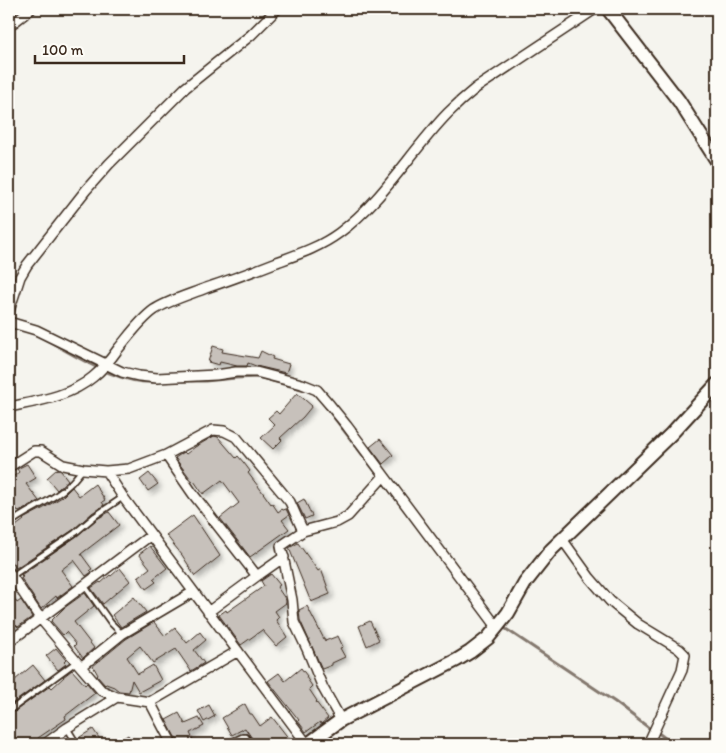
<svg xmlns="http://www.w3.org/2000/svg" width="726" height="753" font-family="Itim,sans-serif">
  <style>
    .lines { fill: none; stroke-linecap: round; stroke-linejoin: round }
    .stream { stroke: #84786e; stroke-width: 3 }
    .building { fill: #c7c1bb; stroke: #3b2a1e; filter: url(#shadow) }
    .lane-casing { stroke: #3b2a1e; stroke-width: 8 }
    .street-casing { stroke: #3b2a1e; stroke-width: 12 }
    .secondary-casing { stroke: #3b2a1e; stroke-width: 16 }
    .lane { stroke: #fdfcf7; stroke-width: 4.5 }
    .street { stroke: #fdfcf7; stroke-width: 9 }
    .secondary { stroke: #fdfcf7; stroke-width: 12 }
  </style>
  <defs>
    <filter id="shadow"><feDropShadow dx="3.5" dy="3.5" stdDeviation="2.5" flood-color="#0004"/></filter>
  </defs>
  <rect width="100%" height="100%" fill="#f5f4ee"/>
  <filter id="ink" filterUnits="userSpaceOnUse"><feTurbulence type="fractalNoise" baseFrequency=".02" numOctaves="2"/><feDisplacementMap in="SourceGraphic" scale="10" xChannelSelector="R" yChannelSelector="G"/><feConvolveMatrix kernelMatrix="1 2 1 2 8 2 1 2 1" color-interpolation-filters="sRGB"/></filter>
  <g filter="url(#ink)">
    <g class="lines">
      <path class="stream" d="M43,338C77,356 119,386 159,382
        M178,381H205L236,378L258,377L312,392
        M326,407L394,496
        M503,627L615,702L649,728L657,732L673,744"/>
    </g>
    <path class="building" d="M213,346L223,349L222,352L258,358L261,351L273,357L272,359L289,364L286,373L256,366L248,363L247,366H237L220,362L219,365L208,362Z
      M297,393L312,406L303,417L280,438L282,440L273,449L261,438L275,425L268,418L276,411L279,414Z
      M214,436L218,437L236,458L238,456L244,463L250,471L248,473L261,490L271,504L272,503L278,512L282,509L283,510L286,509L289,515L282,520L289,529L250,557L220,518L239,503L222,480L203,494L194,481L193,482L175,458L184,452L186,454L195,447Z
      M380,439L393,455L383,464L370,447Z
      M27,464L36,478L26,484L39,501L19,512L15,507L9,512V480L19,472L17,469Z
      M57,469L61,471L68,480L57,490L47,478Z
      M149,473L158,484L148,491L140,480Z
      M95,484L105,500L102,502L104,505L92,513L73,530L16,568L9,559V531L24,520L23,519L44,508L62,497L72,487L79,496Z
      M304,499L312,516L305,519L297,503Z
      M109,512L119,525L81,554L92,569L90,570L92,572L86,576L74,560L61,570L73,586L57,598L56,596L41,609L21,578L23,577L21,575L77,536L97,519Z
      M193,515L220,556L195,576L188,566H189L182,555L166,535Z
      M298,543L318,571L321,569L330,594L311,602L289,548Z
      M150,546L167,568L153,579L156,582L146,589L138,577L150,568L139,554Z
      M120,568L130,581L103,604L91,588L100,582L101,583L110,575L111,576Z
      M271,574L280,585L277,587L286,600V603L275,611L279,617L276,620L287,637L276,646L262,630L241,645L219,615L226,610L227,612L264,586L261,581Z
      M9,591L17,603L21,600L32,617L18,627L16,625L9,631Z
      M85,593L94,606L74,622L94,648L83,658L74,646L76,644L66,632L63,635L51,621L64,608Z
      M134,597L146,612L121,627L112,615Z
      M307,606L325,641L338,636L343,647L340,648L345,657L332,663V665L322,669L300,620L299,610Z
      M370,621L379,640L367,646L359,626Z
      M154,622L165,636L175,628L187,643L200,632L206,640L194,650L204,663L191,671L176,649L153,663L140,646L127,657L138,674L153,665L161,680L139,692L132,680L129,692L119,691L114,687L106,684L105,685L97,676L98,675L93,666L126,639Z
      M56,648L66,660L64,662L66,664L58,670L46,656Z
      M33,665L45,680L9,706V685Z
      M301,668L307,676L306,677L312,686L309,689L317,701L316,702L328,718L321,724L320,722L306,732L298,721L299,720L268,681L279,673L285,681Z
      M72,670L85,685L87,683L95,693L65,716L66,719L38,738L40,741L34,744H11L9,741V715L11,714L50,686L52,688L64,677H63Z
      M245,704L250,714H252L260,726L272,717L293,744H256L245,728L232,735L222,718Z
      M209,705L215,716L204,722L198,711Z
      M179,713L185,724L199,718L204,726L190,733L195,744H180L177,738L175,737L166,720Z
      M93,729L103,744H84L80,737Z
      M128,735L134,744H114Z"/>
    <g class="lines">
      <defs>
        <path id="lane" d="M9,524C28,509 52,502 69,485C74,480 78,475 82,470
          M12,576L75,533L95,516L123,497
          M84,585L111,623L122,634
          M9,587L15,583
          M9,711L76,662
          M67,728L77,744
          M227,744L242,737H246L251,744"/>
        <path id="street" d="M9,26L31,9
          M9,311L20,277L27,265L86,190L109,164L185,88L251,35L277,9
          M9,322L36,330L122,372L139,376L157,378L216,375L236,372H256L302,384L317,390L330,405L347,426L497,627
          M9,407C38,401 69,397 93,377C103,369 111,359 118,349C129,336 140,320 154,310C167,301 191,294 206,288C230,280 254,271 277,262C299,254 320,247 339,233C383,201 410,152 448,113C457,104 466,96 476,88L595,9
          M166,455L193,494L257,576L208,612
          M9,467L34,451H41L63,465L83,469L106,471L129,469L166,455L213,430L224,431L236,437L290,502L303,531
          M106,471L123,497L307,744
          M562,539L590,578L610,601L638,624L679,649L685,655L682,670L648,744
          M9,572L40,618L81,667L101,690L117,697L150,702L172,744
          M257,576L284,557
          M9,642L151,535
          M81,667L122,634L193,592
          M150,702L238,651
          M341,720L323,688L307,649L294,622L292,600L281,546L303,531L337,522L348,516L384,476
          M45,744L67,728L117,697"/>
        <path id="secondary" d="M608,9L679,101L717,161
          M308,744L341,720L457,660L470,652L488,638L497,627L508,613L525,583L551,550L671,434L717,384"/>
      </defs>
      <use href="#lane" class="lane-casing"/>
      <use href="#street" class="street-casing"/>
      <use href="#secondary" class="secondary-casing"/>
      <use href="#lane" class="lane"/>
      <use href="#street" class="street"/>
      <use href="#secondary" class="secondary"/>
    </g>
  </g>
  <rect width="726" height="753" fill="none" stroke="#fdfcf7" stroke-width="30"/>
  <rect x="15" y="15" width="696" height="723" fill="none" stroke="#3b2a1e" stroke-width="2" filter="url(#ink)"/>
  <path d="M35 55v8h149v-8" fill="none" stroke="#3b2a1e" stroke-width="2.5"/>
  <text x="42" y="55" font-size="15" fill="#3b2a1e" stroke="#fdfcf7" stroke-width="4" paint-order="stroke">100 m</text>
</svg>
